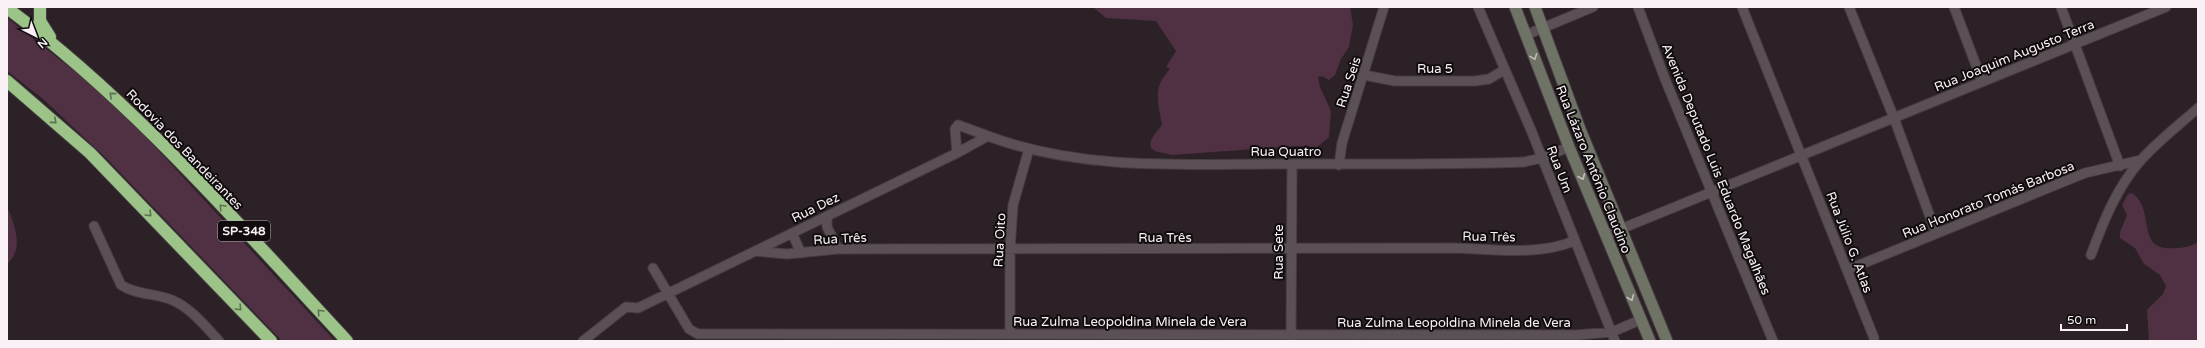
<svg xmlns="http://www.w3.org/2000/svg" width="2205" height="348" font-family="'Varela Round',sans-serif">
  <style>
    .green { fill: #503143 }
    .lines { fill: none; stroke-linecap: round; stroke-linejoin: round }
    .minor-casing { stroke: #463d42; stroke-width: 11 }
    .secondary-casing { stroke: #463d42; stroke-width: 13 }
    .motorway-casing { stroke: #463d42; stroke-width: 14 }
    .minor { stroke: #5c5057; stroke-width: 9 }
    .secondary { stroke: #6f7366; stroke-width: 11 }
    .motorway { stroke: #9cc489; stroke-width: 12 }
    .oneway { stroke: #c2bfbc }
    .oneway2 { stroke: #5d7152 }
    .labels { text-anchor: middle; stroke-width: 4; stroke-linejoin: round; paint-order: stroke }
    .shield { fill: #100c0e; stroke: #b3acb0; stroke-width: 1 }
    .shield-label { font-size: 12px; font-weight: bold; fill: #f9f1f5 }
    .street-label { font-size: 13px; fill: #f9f1f5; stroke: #100c0e }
  </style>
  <rect width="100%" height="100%" fill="#2b2127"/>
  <path class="green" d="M1093,7H1350L1353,25L1349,47L1341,59L1335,75L1329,80L1322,76L1318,77L1320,87L1331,111L1329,137L1317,147L1296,146L1172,155L1155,151L1151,148C1148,139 1157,132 1162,125C1158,101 1152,88 1170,69L1166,67L1176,51L1156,21L1106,18Z
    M7,18L87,81L143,134L335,341H282L107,159L42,98L7,71Z
    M2132,193C2156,209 2135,252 2174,248C2182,248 2191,247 2198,242V341H2149L2147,310L2163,294L2166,286L2160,275L2144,264L2135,248L2120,238V232L2127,215L2122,205L2128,194Z
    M7,206C14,224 25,248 7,264Z"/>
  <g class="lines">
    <defs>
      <path id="minor" d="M1478,7L1531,130L1615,341
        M1638,7L1665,79L1773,341
        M1742,7L1874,338
        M1849,7L1894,118L1936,233
        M1954,7L1982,81
        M2061,7L2120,166
        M1526,35L1593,7
        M1364,75L1395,81H1475L1489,79L1504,70
        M957,153L955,129L958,125L988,136
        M1339,165L1342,143L1384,7
        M827,216V227L838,249
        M94,226L121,285C136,295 155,293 172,300C191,308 205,326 219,341
        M792,233L801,253
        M1606,235L2166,7
        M755,251L787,254L838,249L1455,248C1493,249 1538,256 1574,241
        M2091,255C2103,222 2117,187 2141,160C2158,141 2179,125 2198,108
        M653,268L689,329L698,334H707L1576,335L1612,332L1640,320
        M1847,270L2085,173L2141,160
        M1010,334V249L1013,205L1029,149
        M583,341L626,307L638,308L957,153L988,136C1081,171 1184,164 1282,164C1363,164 1444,165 1524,162L1542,158L1569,147
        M1291,341L1292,164"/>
      <path id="secondary" d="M1515,7L1569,147L1650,341
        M1535,7L1580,129L1667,341"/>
      <path id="motorway" d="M40,7V21L50,37
        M7,8C135,103 239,225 347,341
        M7,81L90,153L271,341"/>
    </defs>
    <use href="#minor" class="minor-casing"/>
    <use href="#secondary" class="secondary-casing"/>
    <use href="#motorway" class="motorway-casing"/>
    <use href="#minor" class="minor"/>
    <use href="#secondary" class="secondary"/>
    <use href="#motorway" class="motorway"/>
  </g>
  <defs><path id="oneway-chevron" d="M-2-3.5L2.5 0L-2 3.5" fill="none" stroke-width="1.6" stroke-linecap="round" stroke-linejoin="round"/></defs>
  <g class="oneway">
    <use href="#oneway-chevron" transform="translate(1534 57) rotate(69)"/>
    <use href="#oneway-chevron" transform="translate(1582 177) rotate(67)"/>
    <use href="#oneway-chevron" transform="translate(1631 298) rotate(68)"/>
  </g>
  <g class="oneway2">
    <use href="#oneway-chevron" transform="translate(112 95) rotate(-139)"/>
    <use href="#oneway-chevron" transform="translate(54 121) rotate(41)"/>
    <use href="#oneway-chevron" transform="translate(222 207) rotate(-133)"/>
    <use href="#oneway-chevron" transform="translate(149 214) rotate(46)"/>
    <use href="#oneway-chevron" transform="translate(239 308) rotate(46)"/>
    <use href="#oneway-chevron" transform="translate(320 312) rotate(-133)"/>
  </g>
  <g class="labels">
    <rect class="shield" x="218" y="221" width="52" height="20" rx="3"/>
    <g class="shield-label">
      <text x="244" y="235">SP-348</text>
    </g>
    <g class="street-label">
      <text transform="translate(2014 55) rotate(-22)" y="5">Rua Joaquim Augusto Terra</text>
      <text x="1435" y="73">Rua 5</text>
      <text transform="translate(1348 82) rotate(-72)" y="5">Rua Seis</text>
      <text transform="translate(185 149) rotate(46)" y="5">Rodovia dos Bandeirantes</text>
      <text x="1286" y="156">Rua Quatro</text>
      <text transform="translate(1560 169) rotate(69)" y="5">Rua Um</text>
      <text transform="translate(1594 169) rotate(68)" y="5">Rua Lázaro Antônio Claudino</text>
      <text transform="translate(1717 169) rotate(68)" y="5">Avenida Deputado Luis Eduardo Magalhães</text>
      <text transform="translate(1988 199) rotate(-22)" y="5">Rua Honorato Tomás Barbosa</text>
      <text transform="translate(815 207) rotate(-26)" y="5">Rua Dez</text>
      <text transform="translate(1489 236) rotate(1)" y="5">Rua Três</text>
      <text x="1165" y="242">Rua Três</text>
      <text transform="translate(840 238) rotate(-3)" y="5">Rua Três</text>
      <text transform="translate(999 240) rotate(-87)" y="5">Rua Oito</text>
      <text transform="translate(1850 242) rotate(69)" y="5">Rua Júlio G. Atlas</text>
      <text transform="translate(1278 252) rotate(-90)" y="5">Rua Sete</text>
      <text x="1130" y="326">Rua Zulma Leopoldina Minela de Vera</text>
      <text x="1454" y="327">Rua Zulma Leopoldina Minela de Vera</text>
    </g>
  </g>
  <rect width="2205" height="348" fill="none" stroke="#f9f1f5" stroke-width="16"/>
  <g transform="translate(36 36) rotate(138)" stroke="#100c0e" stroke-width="3" paint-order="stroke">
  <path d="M0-3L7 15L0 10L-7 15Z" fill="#f9f1f5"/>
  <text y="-6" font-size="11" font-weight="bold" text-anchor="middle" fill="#f9f1f5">N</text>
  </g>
  <path d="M2061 324v6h66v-6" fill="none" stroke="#f9f1f5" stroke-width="2"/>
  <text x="2067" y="324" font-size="12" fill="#f9f1f5" stroke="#100c0e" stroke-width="3" paint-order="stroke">50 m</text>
</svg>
